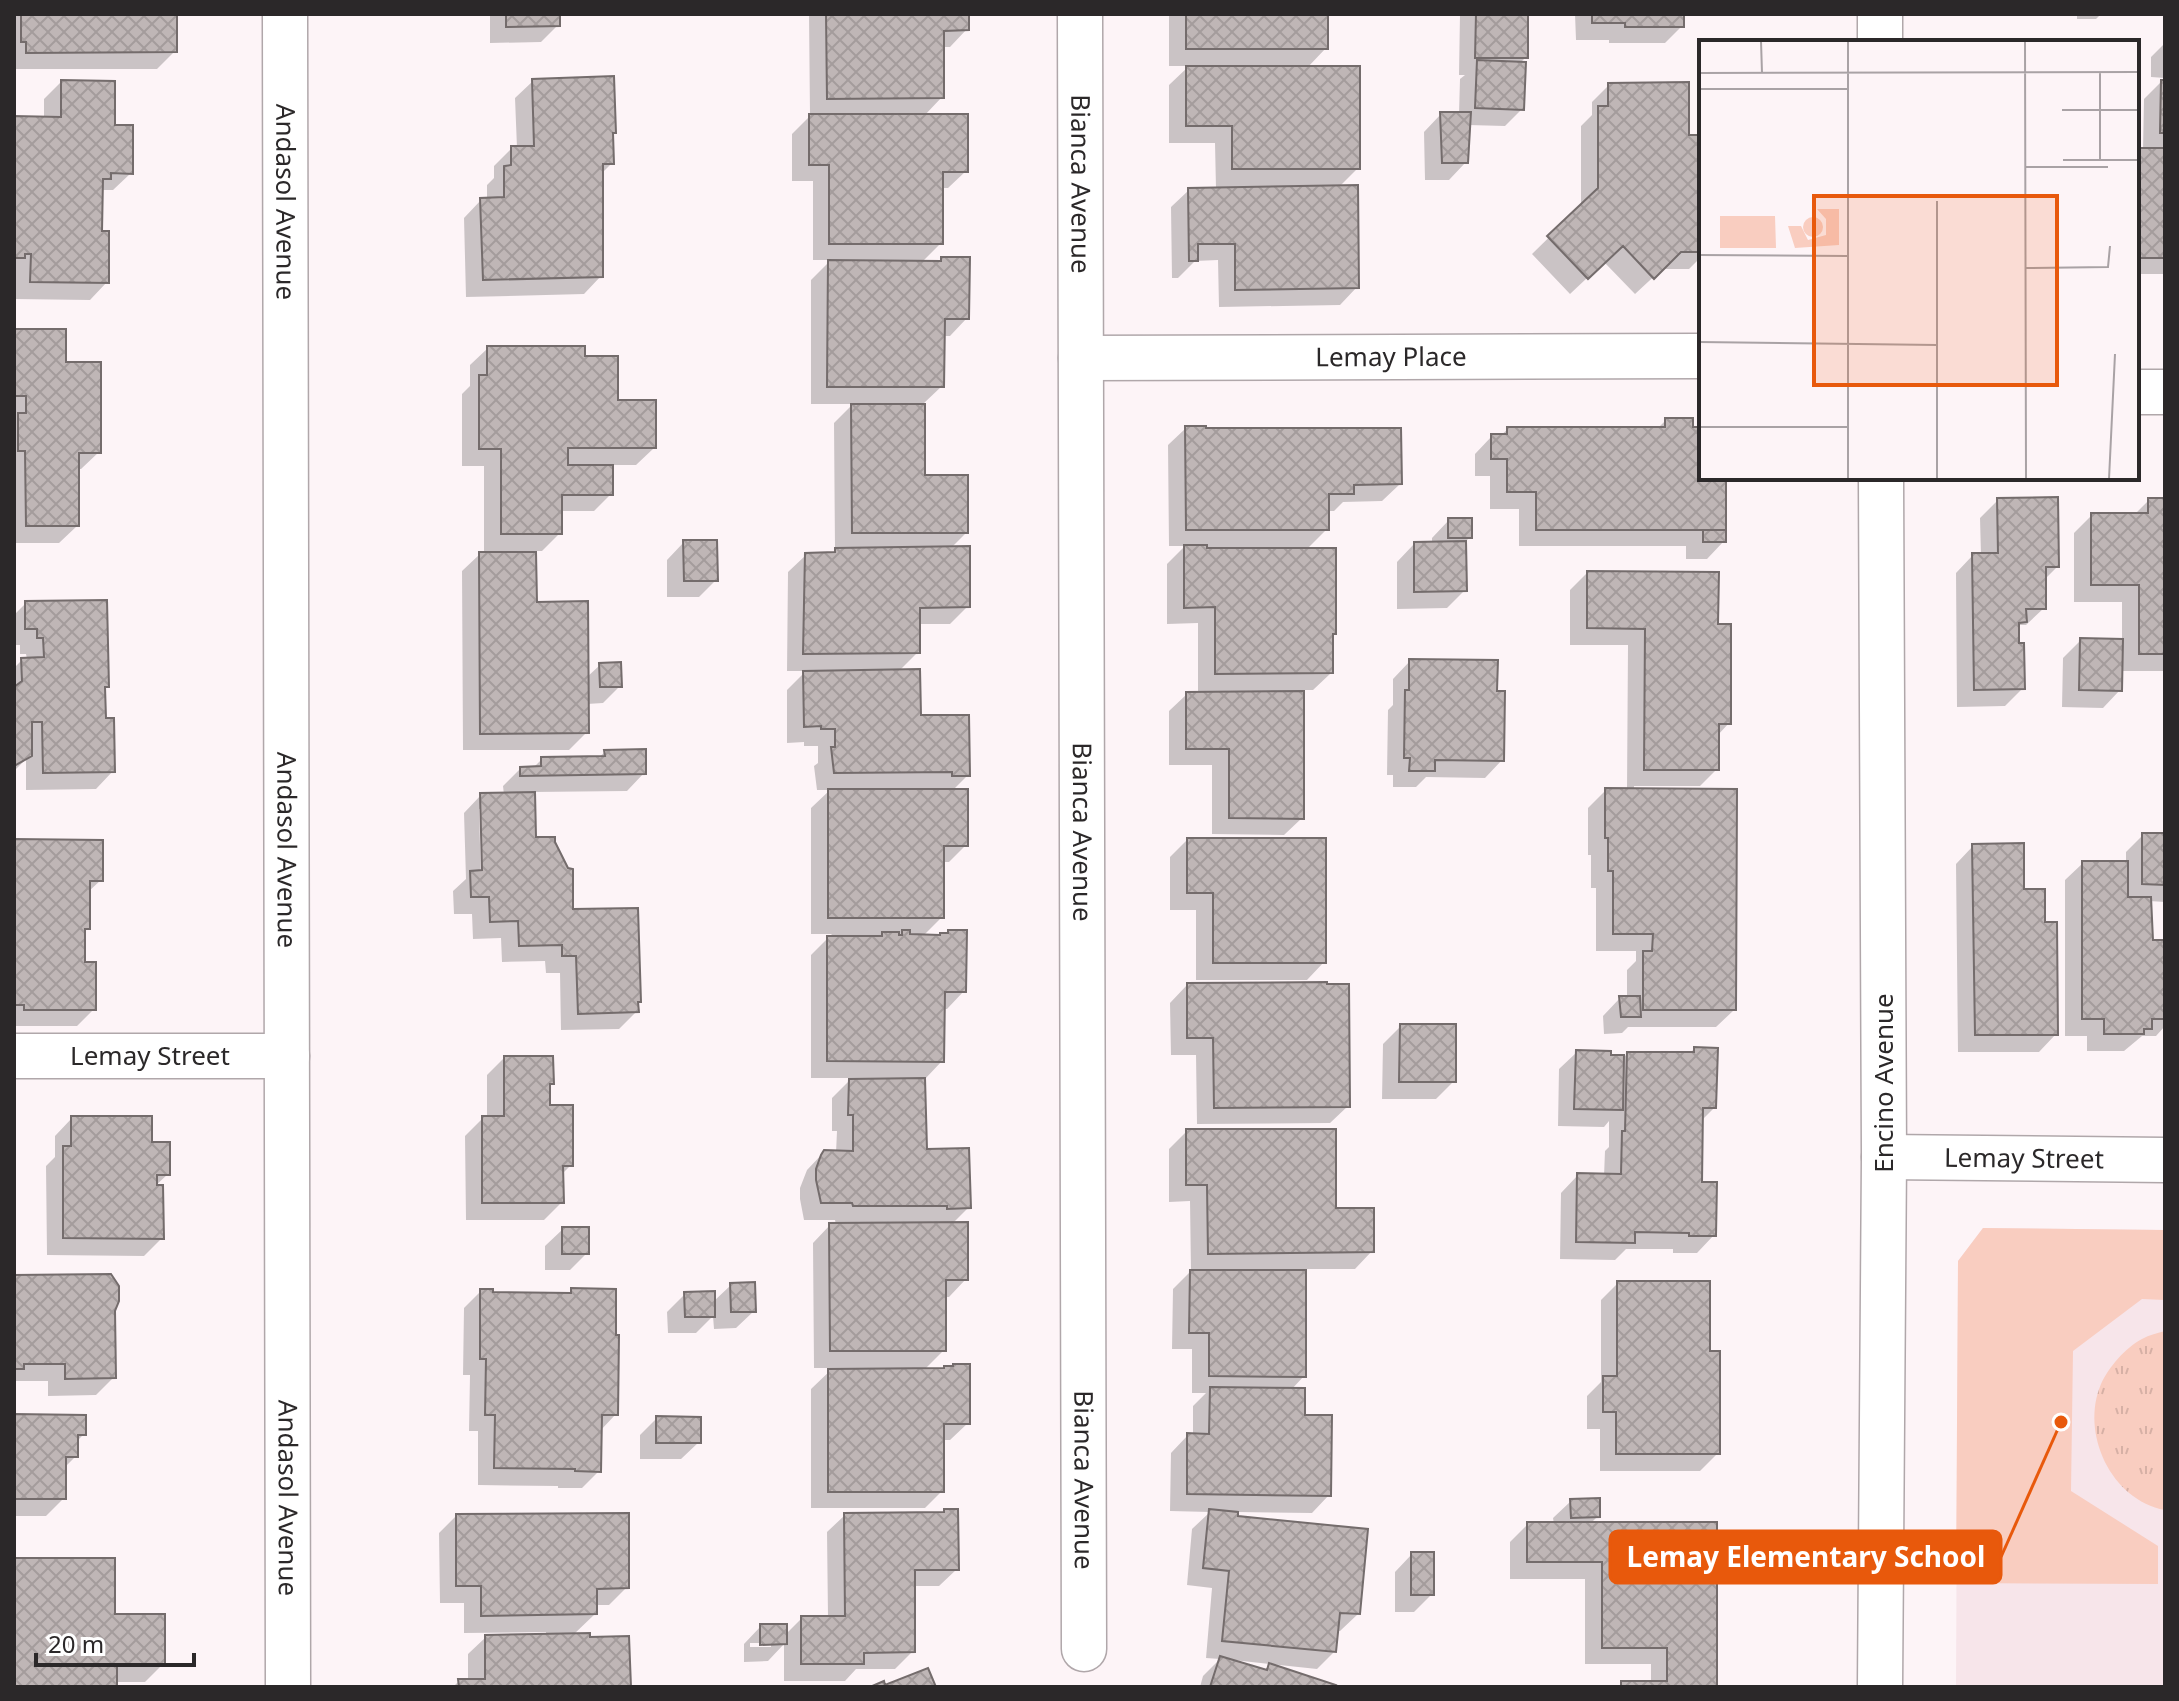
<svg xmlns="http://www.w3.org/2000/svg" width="2179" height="1701" font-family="'Noto Sans',sans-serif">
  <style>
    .built { fill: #f7e5ea }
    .green { fill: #f9cdc0 }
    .park { fill: url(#park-tufts) }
    .shadow { fill: #0003; fill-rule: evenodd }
    .building { fill: url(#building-cross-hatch); stroke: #746c6c; stroke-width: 2 }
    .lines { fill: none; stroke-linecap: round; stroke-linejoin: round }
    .minor-casing { stroke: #b0a7aa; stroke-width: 47 }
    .minor { stroke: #fff; stroke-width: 44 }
    .labels { text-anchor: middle; stroke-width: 6; stroke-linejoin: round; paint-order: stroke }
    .street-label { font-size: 26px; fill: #2b2829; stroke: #fff }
    .inset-road { fill: none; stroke: #a9a2a5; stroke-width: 2 }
    .view { fill: #e8590c; fill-opacity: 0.15; stroke: #e8590c; stroke-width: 4 }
    .inset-edge { fill: none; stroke: #2b2829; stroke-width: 4 }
    .leader { fill: none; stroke: #e8590c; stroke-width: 3 }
    .callout-dot { fill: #e8590c; stroke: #fff; stroke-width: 3 }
    .callout { fill: #e8590c; stroke: #e8590c; stroke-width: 3 }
    .callout-label { font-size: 28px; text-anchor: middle; font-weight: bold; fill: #fff }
  </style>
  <defs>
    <pattern id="park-tufts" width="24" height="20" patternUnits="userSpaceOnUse" patternTransform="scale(2)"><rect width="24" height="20" fill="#f9cdc0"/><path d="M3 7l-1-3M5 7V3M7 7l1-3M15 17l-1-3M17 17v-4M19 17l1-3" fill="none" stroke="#d6b0a5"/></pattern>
    <pattern id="building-cross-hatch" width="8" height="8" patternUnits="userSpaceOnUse" patternTransform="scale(2)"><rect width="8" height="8" fill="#bfb6b6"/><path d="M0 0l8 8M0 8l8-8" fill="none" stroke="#a49c9c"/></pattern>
  </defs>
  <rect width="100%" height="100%" fill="#fdf4f7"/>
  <path class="built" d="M1983,1228L2165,1230V1687H1956L1958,1261Z"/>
  <path class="green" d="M1983,1228L2165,1230V1300L2142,1299L2073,1351L2071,1491L2158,1546V1584L1956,1583L1958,1261Z"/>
  <path class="park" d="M2165,1331V1510C2111,1500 2080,1433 2101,1384C2109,1367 2125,1348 2142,1339C2149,1335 2158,1333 2165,1331Z"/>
  <path class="shadow" d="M14,14H175V51L157,69H14Z
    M490,14H558V25L541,42L490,43Z
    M809,14H967V29L950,47H942V97L924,116L966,171L948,188H941V243L921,263H937L942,259L967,318L950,336H943L942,386L923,404V477L966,533L950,549L968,606L950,624H918V652L899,671L919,717L968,775L952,791L966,845L949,862H942V917L922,937L945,935L949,932L964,991L947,1009H943L942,1061L925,1079V1151L969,1207L952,1224L966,1279L949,1297H944V1350L923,1371L968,1423L950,1440H942V1491L925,1508H811V1389L833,1368H814L813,1243L830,1225H836L835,1220H804L800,1199V1188L807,1170L824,1152L836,1153L837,1131H832V1098L852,1078H811V955L832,934H811V808L830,790H817L814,766L818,763V746H804V742L787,743V690L806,671H787L788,572L806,555L832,554L835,550L834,423L853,404H811V280L831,260H813V181H792V134L810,116Z
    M1169,14H1326V48L1307,68L1358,168L1339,187L1357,287L1340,305L1219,307L1218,260L1195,261L1178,278H1172L1171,207L1189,190L1216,189L1215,143H1169V85L1189,66H1169Z
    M1460,14H1526V57L1520,63L1522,109L1505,126L1468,125L1466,162L1449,180H1425L1424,132L1441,114H1459L1460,79L1465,75H1459Z
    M1575,14H1682V26L1665,43H1609V40H1576Z
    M2077,14H2101L2096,19H2077Z
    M2165,43V78L2151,77V57Z
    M533,81L614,132L611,136L612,163L601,174V276L584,294L466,297L464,218L481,200H487V185L494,178V166L512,148H517L515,98Z
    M61,82L113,127L131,173L113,190H101L100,233L107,282L90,300L14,299V118H44V99Z
    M2161,82H2165V274H2137V150H2143L2144,99Z
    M1609,85L1687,137H1701V257L1689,269H1662L1635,294L1604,262L1570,294L1532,254L1581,206V126L1592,115V102Z
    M14,331L64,364L99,452L81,469H77V526L59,543H14Z
    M488,348L583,358L654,448L636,465H611V494L594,511H560V533L542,551H534L535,604L586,678L600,665L620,686L603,703L587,704V732L569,750H463L462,571L480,554H484V466H462V394L470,386V365Z
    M1666,420L1691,429H1701V478H1724V541L1707,559H1686V546H1519V509H1490V476H1475V454L1492,436H1500L1508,429H1657Z
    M1186,428L1400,484L1382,501L1343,502L1334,511H1327V529L1306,550L1334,633L1331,637V673L1313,690H1302V818L1284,835L1212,834V765H1169V711L1187,694H1198V623L1167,624V564L1185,546H1169L1168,445Z
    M1998,500L2057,567L2044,580V608L2026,625H2020L2017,628L2023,688L2005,706L1957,707L1956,573L1973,555H1981L1980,518Z
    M2149,500H2165V671H2120V690L2103,708L2062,707L2063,658L2081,640L2122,641V602H2074V533L2092,515H2134Z
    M1449,520L1470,537L1464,543L1465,590L1447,608L1397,609V562L1414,544H1432V538Z
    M684,542L716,580L699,597H667V560Z
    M1587,573L1716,626L1729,723L1717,736V769L1700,786H1634V790L1734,1010L1716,1027H1628L1622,1033L1604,1034L1603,1016L1620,998H1627V970L1636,961V951H1596V888H1591V855H1588V808L1606,790H1627L1628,645H1570V590Z
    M26,603L107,687L103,690L104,720L113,771L96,789L26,790V759L14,771L16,767L14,668L22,660L27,659L26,654H20V645H14V615Z
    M1410,661L1495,693L1502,760L1485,778L1426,777L1416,787H1393V775H1387L1388,710L1393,705V679Z
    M605,752L644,773L627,791L533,792L534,839L571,911L636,1004L637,1011L619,1029L561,1030L560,973H546L545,961L502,962L501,938L473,939L472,914H454L453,891L466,879L464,813L481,795H504L503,786L520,769L533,768L542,759L598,758ZM479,809H483L485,880H481Z
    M2143,835H2165V902L2149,901L2151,942H2165V1026L2156,1036H2142L2124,1051H2087V1036H2065V880L2083,863H2126V852Z
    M1187,840L1324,962L1307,980H1196V910H1170V857Z
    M14,841L101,880L88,892V928L83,934V964L94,1009L77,1026H14Z
    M1973,846L2043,924L2056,1034L2039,1052H1958L1956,864Z
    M1187,985L1348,1106L1330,1123L1197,1124L1196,1055H1171L1170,1003Z
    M1401,1026L1454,1081L1436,1099H1382L1383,1044Z
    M1694,1049L1714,1108L1701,1121L1700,1184L1714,1235L1697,1253H1673V1249H1626L1615,1260L1560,1259L1561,1193L1578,1175L1604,1176L1605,1151L1609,1147V1121L1604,1127L1558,1126L1559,1069L1577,1052L1609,1057H1624L1627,1054H1689Z
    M504,1058L552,1083L548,1087V1107L571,1165L561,1175L562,1202L544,1220H466L465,1136L483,1118H487V1075Z
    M72,1118L150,1144L168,1174L154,1187L162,1238L144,1256L47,1255L46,1166L55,1157V1136Z
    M1187,1131L1334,1210L1372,1251L1355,1269H1304V1376L1291,1390L1303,1417L1329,1495L1312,1513L1236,1512V1518L1358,1614L1340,1631H1336L1335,1651L1317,1669L1233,1660L1263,1672L1269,1666L1333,1687H1200L1203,1676L1220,1659L1206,1658L1212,1588L1187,1585L1192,1529L1210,1512L1170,1511L1171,1453L1188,1435H1193V1406L1206,1393H1192V1349H1172L1173,1289L1191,1271L1190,1201L1169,1202V1149Z
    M563,1229L587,1253L570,1270H545V1246Z
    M14,1277L113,1310L114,1377L96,1395L48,1396V1381H14Z
    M1618,1283L1708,1353L1718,1453L1700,1471H1600V1429H1587V1396L1601,1382V1300Z
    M731,1285L754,1311L736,1328L714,1329L713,1316L696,1333H668L667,1312L685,1294L713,1302Z
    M572,1290L616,1414L600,1431L599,1471L582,1488H558V1486L478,1485V1431H469L470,1375H463L464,1308L481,1291L491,1294L567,1295Z
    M14,1416L84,1434L76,1442V1456L64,1468V1498L46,1516H14Z
    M657,1418L699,1442L681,1459H640V1435Z
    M1571,1501L1598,1516L1590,1524L1715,1687H1618L1622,1683H1651V1664H1585V1579H1510V1542L1528,1524H1554L1553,1518Z
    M845,1515L957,1569L939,1586H913V1651L895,1669H856L845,1681H784V1644L768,1661L744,1662V1644L761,1626L785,1635L802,1618H828L827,1532ZM750,1643H771V1647H750Z
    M456,1516L627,1587L609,1605H595V1614L573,1635L629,1687H453L459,1681H468V1654L486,1637L546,1636V1632L464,1633V1603H440L439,1533Z
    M1412,1554L1432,1594L1414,1612H1395V1572Z
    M14,1560L113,1616L163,1664L145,1682H115V1687H14Z"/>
  <path class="building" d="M21,14H177V52L26,53V42H21Z
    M506,14H560V26L506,27Z
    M826,14H969V30L944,31V98L827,99Z
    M1186,14H1328V49H1186Z
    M1476,14H1528V58H1475Z
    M1592,14H1684V27H1625V23H1592Z
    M1477,60L1526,62L1524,110L1475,108Z
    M1186,66H1360V169H1232V126H1186Z
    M614,76L616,133H613L614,164H603V277L483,280L480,198L504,197V166L511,165V146H534L532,79Z
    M61,80L115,81V125H133V174L111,173V179H103L102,231H109V283L30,282L31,254H25V258H14V116L61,117Z
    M2161,80H2165V133H2160Z
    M1689,82V135H1701V252H1681L1654,279L1623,246L1588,279L1547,236L1598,188V106H1608V83Z
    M1440,112H1471L1468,163H1442Z
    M809,114H968V172H943V244H829V165H809Z
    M2137,148H2165V258H2137Z
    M1358,185L1359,288L1235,290V244H1198V261H1189L1188,188Z
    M941,257H970L969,319H945L944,387H827L828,260L941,261Z
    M14,329H66V362H101V453H79V526H26L25,451H18V413H26V396H14Z
    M487,346H585V356H618V400H656V448H568V465H613V495H562V534H501V449H479V375H487Z
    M851,404H925V475H968V533H852Z
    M1665,418H1693V427H1701V478H1726V530H1536V492H1507V459H1491V434H1507V427H1665Z
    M1185,426H1206V428H1401L1402,484L1354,485V494H1329V530H1186Z
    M2058,497L2059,567H2046V609H2026L2027,622L2019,623V643H2024L2025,689L1974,690L1972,553H1998L1997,498Z
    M2148,498H2165V654H2139V585H2091V513H2148Z
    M1448,518H1472V538H1448Z
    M1703,530H1726V542H1703Z
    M683,540H717L718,581H684Z
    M1466,541L1467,591L1414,592V542Z
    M1184,545H1207V548H1336V634H1333V673L1215,674V607L1184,608Z
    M970,546V607L920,608V653L803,654L805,553L835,552V548Z
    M479,552H536L537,602L588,601L589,733L480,734Z
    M1587,571L1719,572L1718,624H1731V724H1719V770H1644L1645,629L1587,628Z
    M107,600L109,687H105L106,718H114L115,772L43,773L42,722H32V756L14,766V687L22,681L21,658L44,657L43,638H37V629H25V601Z
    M2080,638L2123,639L2122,691L2079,690Z
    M1409,659L1498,660L1497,691H1505L1504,761L1435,760V771H1409L1410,758H1404L1405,690H1409Z
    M621,662L622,687H600L599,663Z
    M920,669L921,715H969L970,776H952V772L834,773L831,747H835V729H821V726L804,727L803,671Z
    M1304,691V819L1229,818V749H1186V692Z
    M646,749V774L520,776V767L541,766V757L605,756L604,750Z
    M1605,788L1737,789L1736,1010H1643V951H1652L1653,934H1613V871H1608V838H1605Z
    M828,789H968V846H944V918H828Z
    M535,792L536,837H555V842L568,868L573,869V909L638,908L641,1002H638L639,1012L578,1014L576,956H562V945L519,946L518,921L490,922L489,897H471L470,871L482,870L480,793Z
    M2142,833H2165V885L2142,884Z
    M1187,838H1326V963H1213V893H1187Z
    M14,839L103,840V881H90V929H85V962H96V1010H24V1005H14Z
    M2024,843V889H2045V922H2057L2058,1035H1975L1972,844Z
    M2082,861H2128V897H2151L2153,940H2165V1019H2152V1029H2144V1034H2104V1019H2082Z
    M902,930H910V934L940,935V933H948V930H967L966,992H945L944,1062L827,1061V936H882V932H899V935H902Z
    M1327,982V984H1349L1350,1107L1214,1108L1213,1038H1187V983Z
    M1619,996H1640L1641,1017H1621Z
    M1400,1024H1456V1082H1399Z
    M1694,1047L1718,1048L1716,1108H1703L1702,1182H1717L1716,1236H1689V1233L1635,1232V1243L1576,1242L1577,1173L1621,1174L1622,1131H1625L1627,1052H1694Z
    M1576,1050L1611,1051V1055H1624L1623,1110L1574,1109Z
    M504,1056H553L554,1084H550V1105H573V1166H563L564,1203H482V1116H504Z
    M925,1078L927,1149L969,1148L971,1208L947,1209V1206H853L852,1203H821L816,1180V1169L821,1155L824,1150L853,1151V1115H848L849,1079Z
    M71,1116H152V1142H170V1175H157V1185H163L164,1239L63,1238V1146H71Z
    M1186,1129H1336V1208H1374V1252L1208,1254L1207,1185H1186Z
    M968,1222V1280H946V1351H830L829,1223Z
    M562,1227H589V1254H562Z
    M1190,1270H1306V1377L1209,1376V1333H1189Z
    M111,1274L119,1286V1301L115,1311L116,1378L65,1379V1364H24V1369H14V1275Z
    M1617,1281H1710V1351H1720V1454H1616V1412H1603V1376H1617Z
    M755,1282L756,1312H731L730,1283Z
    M571,1288L616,1289V1335H619L618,1415H602L601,1472L575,1471V1469L494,1468L495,1415H485L486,1359H480V1289H493V1292L571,1293Z
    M715,1291V1317H685L684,1292Z
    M953,1364H970V1424H944V1492H828V1369L944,1368V1366H953Z
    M1210,1387L1305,1388V1415H1332L1331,1496L1187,1494V1433L1209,1434Z
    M14,1414L86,1415V1435H78V1457H66V1499H14Z
    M656,1416L701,1417V1443H656Z
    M1600,1498V1517L1571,1518L1570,1499Z
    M944,1509H958L959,1570H915V1652L864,1653V1664H801V1616H845L844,1513L944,1512Z
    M1209,1509L1238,1512V1516L1368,1529L1360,1614L1340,1613L1336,1652L1222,1641L1229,1571L1203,1568Z
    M629,1513V1588L597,1589V1614L481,1616V1586H456V1514Z
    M1527,1522H1717V1687H1621V1681H1667V1648H1602V1562H1527Z
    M1411,1552H1434V1595H1411Z
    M14,1558H115V1614H165V1665H117V1687H14Z
    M760,1624H787V1644L760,1645Z
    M590,1633V1637L629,1636L631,1687H459L458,1679H485V1635Z
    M1220,1656L1267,1670L1269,1663L1336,1685L1335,1687H1210Z
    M928,1668L936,1687H870L884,1681L885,1685Z"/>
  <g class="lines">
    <defs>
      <g id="minor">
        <path id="s1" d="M285,14L288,1687"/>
        <path id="s2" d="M1080,14L1084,1649"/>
        <path d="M1880,42V14"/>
        <path id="s3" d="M1081,358L1701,356"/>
        <path d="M2137,392H2165"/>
        <path id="s4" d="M14,1056H287"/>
        <path id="s5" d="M1884,1157L2165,1160"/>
        <path d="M1880,1687L1884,1157L1881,478"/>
      </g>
    </defs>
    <use href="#minor" class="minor-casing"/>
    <use href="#minor" class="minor"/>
  </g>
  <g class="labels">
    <g class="street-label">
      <text dy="9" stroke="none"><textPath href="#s2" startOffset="170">Bianca Avenue</textPath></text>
      <text dy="9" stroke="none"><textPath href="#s1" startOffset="188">Andasol Avenue</textPath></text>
      <text dy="9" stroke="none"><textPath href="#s3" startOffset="310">Lemay Place</textPath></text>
      <text dy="9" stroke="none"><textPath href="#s2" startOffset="818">Bianca Avenue</textPath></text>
      <text dy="9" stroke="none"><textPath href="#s1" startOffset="836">Andasol Avenue</textPath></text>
      <text dy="9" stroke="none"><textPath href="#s4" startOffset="136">Lemay Street</textPath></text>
      <text transform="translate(1884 1083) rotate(-90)" y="9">Encino Avenue</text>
      <text dy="9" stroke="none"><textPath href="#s5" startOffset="140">Lemay Street</textPath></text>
      <text dy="9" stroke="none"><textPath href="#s2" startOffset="1466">Bianca Avenue</textPath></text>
      <text dy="9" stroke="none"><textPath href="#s1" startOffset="1484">Andasol Avenue</textPath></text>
    </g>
  </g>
  <g transform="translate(1699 40)">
    <rect width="440" height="440" fill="#fdf4f7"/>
    <path d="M118,169H140V205L96,208L89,186H102L109,200L127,195V179ZM21,176H76L77,208H21Z" fill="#f9cdc0"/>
    <path d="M104 187a10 10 0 1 1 20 0a10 10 0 1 1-20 0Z" fill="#f9cdc0"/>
    <path class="inset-road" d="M62,1L63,33M149,1V439M326,1L327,439M0,33L440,32M0,49H148M363,70H438M364,120H438M401,120V32M326,127H409M238,161V439M0,215L148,216M326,228L409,227L411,206M0,302L238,305M0,387H149M410,439L416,314"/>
    <path class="view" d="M115,156H358V345H115Z"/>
    <rect width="440" height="440" class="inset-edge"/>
  </g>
  <path class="leader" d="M2061 1422L2001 1557"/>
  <circle class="callout-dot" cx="2061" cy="1422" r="8"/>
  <rect class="callout" x="1610" y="1531" width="391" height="52" rx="8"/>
  <g class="callout-label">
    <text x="1806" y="1567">Lemay Elementary School</text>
  </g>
  <rect width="2179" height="1701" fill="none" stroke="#2b2829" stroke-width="32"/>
  <path d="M36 1653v12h158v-12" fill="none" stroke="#2b2829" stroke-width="4"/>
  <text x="48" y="1653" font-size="24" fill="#2b2829" stroke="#ffffff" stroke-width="6" paint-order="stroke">20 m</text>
</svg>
